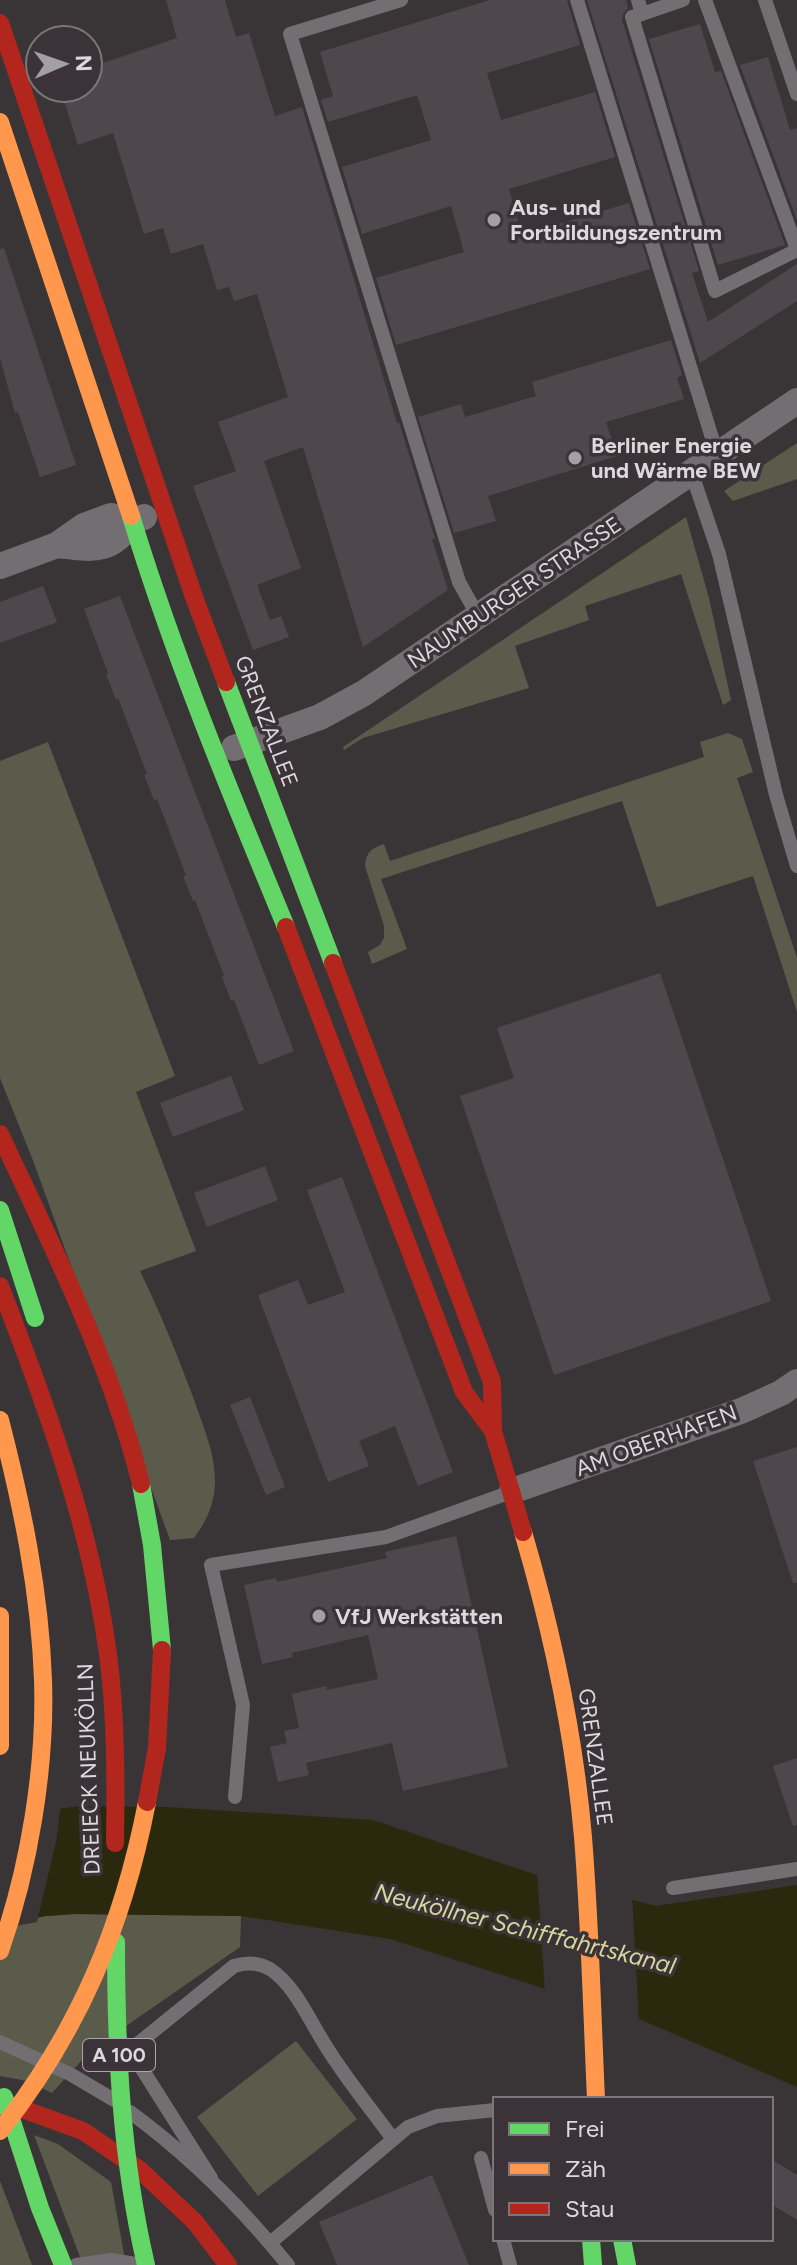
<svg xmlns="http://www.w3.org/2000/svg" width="797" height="2265" font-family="Figtree,sans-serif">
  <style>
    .green { fill: #5b5b4b }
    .water { fill: #2a290d }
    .pier { fill: #393537 }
    .building { fill: #4e484c }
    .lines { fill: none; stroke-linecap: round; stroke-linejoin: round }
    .lane { stroke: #726e71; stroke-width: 14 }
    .street { stroke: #726e71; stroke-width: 26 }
    .fast { stroke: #63d668; stroke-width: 18 }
    .slow { stroke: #ff974d; stroke-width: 18 }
    .jam { stroke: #b3261e; stroke-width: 18 }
    .fast-bridge { stroke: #63d668; stroke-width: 18 }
    .slow-bridge { stroke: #ff974d; stroke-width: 18 }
    .jam-bridge { stroke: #b3261e; stroke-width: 18 }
    .poi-dot { fill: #a49fa2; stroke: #3b3338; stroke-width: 3 }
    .labels { text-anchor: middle; stroke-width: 7; stroke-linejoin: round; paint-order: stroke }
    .shield { fill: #3b3338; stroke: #aca6aa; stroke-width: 2 }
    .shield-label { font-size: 20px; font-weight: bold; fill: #ddd8db }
    .poi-label { font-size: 22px; font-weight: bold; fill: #ddd8db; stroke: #3b3338; text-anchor: start }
    .street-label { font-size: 22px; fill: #ddd8db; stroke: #3b3338 }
    .water-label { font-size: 24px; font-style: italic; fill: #d7d69b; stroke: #3b3338 }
  </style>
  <rect width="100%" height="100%" fill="#393537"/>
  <path class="green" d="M797,443V479L733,501L724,491Z
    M686,517L709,598L731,700L723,705L681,574L585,606L589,620L515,646L529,688L363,738L344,750L343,747Z
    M728,733L742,739L753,772L737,778L797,958V1012L753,876L657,907L622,801L381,879L407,949L372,964L368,952L380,945L384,938V926L365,866C366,852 372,848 384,844L390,861L704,757L700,742Z
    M48,742L175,1076L136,1092L196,1251L140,1271C160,1312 177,1354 193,1397C202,1423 215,1452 215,1481C215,1502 207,1521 194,1538L170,1540L34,1163L0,1078V761Z
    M75,1914L241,1916L240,1947L90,2051L52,2093L27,2081L0,2076V1925L46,1916Z
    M296,2041L357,2119L258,2196L197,2117Z
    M34,2135L58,2144L111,2182L126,2265H83Z
    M0,2181L32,2265H0Z"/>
  <path class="water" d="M80,1806L166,1807L373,1820L537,1875L656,1906L797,1885V2087L639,2019L390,1939L241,1916L75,1914L46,1916L0,1925V1817Z"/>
  <path class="pier" d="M61,1805L56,1842L37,1922L0,1929V1813Z
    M537,1871L632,1895L639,2024L545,1993Z"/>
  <path class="building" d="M166,0H225L236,37L249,33L275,116L302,107L397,423L399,422L435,539H432L448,590L363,647L303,447L264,461L301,568L257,585L270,620L281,616L289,637L253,650L193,486L236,471L218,422L288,397L257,294L234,301L229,287L217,290L203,244L171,254L163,228L144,234L113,133L78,145L60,88H88V68L177,38Z
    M490,0H567L580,45L487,73L501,120L595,92L615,157L509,189L522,235L629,203L650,269L396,345L376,278L464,252L451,206L362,234L342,167L431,140L417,95L328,122L321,100L333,96L320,52Z
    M587,0H626L628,8L623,14L622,20L699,271L692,273L708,322L797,264V301L700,363Z
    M700,24L715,72L721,71L785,245L718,265L649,39Z
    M768,57L790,130L797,128V220L740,65Z
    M4,248L76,465L40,477L18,412L15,413L0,358V249Z
    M671,340L682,375L677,378L684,399L606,422L617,456L488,496L496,521L454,533L418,417L461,404L465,417L536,396L532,382Z
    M43,586L57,622L0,643V602Z
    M120,596L294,1051L259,1065L234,1000L231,1001L222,977L224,976L195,900L193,901L183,876L186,875L157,799L154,800L144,775L147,774L118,698L116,700L106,674L108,673L84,609Z
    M660,973L771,1301L554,1375L460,1096L514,1078L497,1028Z
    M231,1076L244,1110L173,1137L160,1103Z
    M265,1166L278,1200L207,1227L194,1193Z
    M342,1177L453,1472L418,1486L395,1426L359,1441L369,1466L328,1482L258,1295L298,1280L308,1305L345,1292L307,1190Z
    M250,1397L285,1487L266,1495L230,1405Z
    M797,1447V1583H793L753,1461Z
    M456,1536L508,1767L403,1791L392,1743L306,1763L309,1775L278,1782L270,1747L287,1743L284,1731L299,1728L292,1694L326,1686L327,1690L378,1679L368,1635L292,1653L293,1657L262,1664L244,1585L276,1578L277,1582L387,1558L385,1552Z
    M797,1758V1825L793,1826L773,1766Z
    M771,2159L797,2175V2220L771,2204Z
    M432,2175L469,2265H337L319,2222Z"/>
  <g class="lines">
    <path class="lane" d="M401,0L290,34L459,582L478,616
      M577,0L717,454
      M638,0L642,14L632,17L715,291L797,250
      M705,0L797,249
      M765,0L797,94
      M642,14L683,0
      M691,471L719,554L776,795L797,866
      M235,1797L243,1705L211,1565L386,1537L508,1493
      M673,1888L797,1869
      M0,2042L70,2074L114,2100
      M130,2112C190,2156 241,2207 288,2265
      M481,2158L495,2210
      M211,2178L130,2050L234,1966C247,1962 258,1962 270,1969C293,1984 307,2015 321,2038C341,2073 369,2106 393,2139
      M503,2239L510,2265
      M270,2243L408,2127L437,2116L495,2110
      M76,2265L111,2260L142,2265"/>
    <path class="street" d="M57,545C93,549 110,554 133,521
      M0,566L57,545L84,526L111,516L133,521L144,517
      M234,748L320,717L364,693L797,401
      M512,1491L741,1411L781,1393L797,1382"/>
    <path class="fast" d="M131,516C174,657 230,792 286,927
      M226,682L333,963
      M0,1210L35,1318
      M141,1484L152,1545L162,1650
      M591,2239L593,2265
      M622,2239L627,2265"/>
    <path class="slow" d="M0,122L131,516
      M0,1420C22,1505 40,1592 43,1680C46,1767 29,1869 0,1951
      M523,1532C552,1631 574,1733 583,1837C590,1924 592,2012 596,2099
      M0,1616V1746"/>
    <path class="jam" d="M0,23L194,597L226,682
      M286,927L464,1392L493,1431
      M333,963L492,1382L493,1431L523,1532
      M0,1134C53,1248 110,1361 141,1484
      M0,1286C46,1405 91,1527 108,1654C116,1717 116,1780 115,1843
      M0,2101L83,2131L140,2170L195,2222L228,2265"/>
    <path class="fast-bridge" d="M116,1942C116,2051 121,2158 146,2265
      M4,2097L40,2208L63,2265"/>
    <path class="slow-bridge" d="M0,2131C79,2031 123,1926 147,1802"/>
    <path class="jam-bridge" d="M147,1802L157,1748L162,1650"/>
  </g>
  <g class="poi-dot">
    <circle cx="494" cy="220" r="8"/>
    <circle cx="575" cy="458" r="8"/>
    <circle cx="319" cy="1616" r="8"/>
  </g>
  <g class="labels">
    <rect class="shield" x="83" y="2039" width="72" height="32" rx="6"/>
    <g class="shield-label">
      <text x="119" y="2062">A 100</text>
    </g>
    <g class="poi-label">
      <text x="510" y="215">Aus- und<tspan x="510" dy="25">Fortbildungszentrum</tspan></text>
      <text x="591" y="453">Berliner Energie<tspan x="591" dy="25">und Wärme BEW</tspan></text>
      <text x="335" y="1624">VfJ Werkstätten</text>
    </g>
    <g class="street-label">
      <text transform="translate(514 592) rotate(-34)" y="8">NAUMBURGER STRASSE</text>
      <text transform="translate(267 721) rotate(69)" y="8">GRENZALLEE</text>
      <text transform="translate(656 1440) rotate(-20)" y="8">AM OBERHAFEN</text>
      <text transform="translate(596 1757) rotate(82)" y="8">GRENZALLEE</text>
      <text transform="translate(88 1769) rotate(-92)" y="8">DREIECK NEUKÖLLN</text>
    </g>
    <g class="water-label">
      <text transform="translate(525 1929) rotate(14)" y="8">Neuköllner Schifffahrtskanal</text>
    </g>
  </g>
  <rect x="493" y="2097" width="280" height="144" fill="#3b3338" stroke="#7c7579" stroke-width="2"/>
  <rect x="509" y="2123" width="40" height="12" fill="#63d668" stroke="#7c7579" stroke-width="2"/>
  <text x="565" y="2137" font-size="24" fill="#ddd8db">Frei</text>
  <rect x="509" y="2163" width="40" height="12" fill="#ff974d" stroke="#7c7579" stroke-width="2"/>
  <text x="565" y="2177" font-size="24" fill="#ddd8db">Zäh</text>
  <rect x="509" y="2203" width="40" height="12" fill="#b3261e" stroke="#7c7579" stroke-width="2"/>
  <text x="565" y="2217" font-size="24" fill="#ddd8db">Stau</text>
  <g transform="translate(64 64) rotate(88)"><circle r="38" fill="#3b3338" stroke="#7c7579" stroke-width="2"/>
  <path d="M0-6L14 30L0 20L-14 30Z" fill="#a49fa2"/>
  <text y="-12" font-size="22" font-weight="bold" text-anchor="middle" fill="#ddd8db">N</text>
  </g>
</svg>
